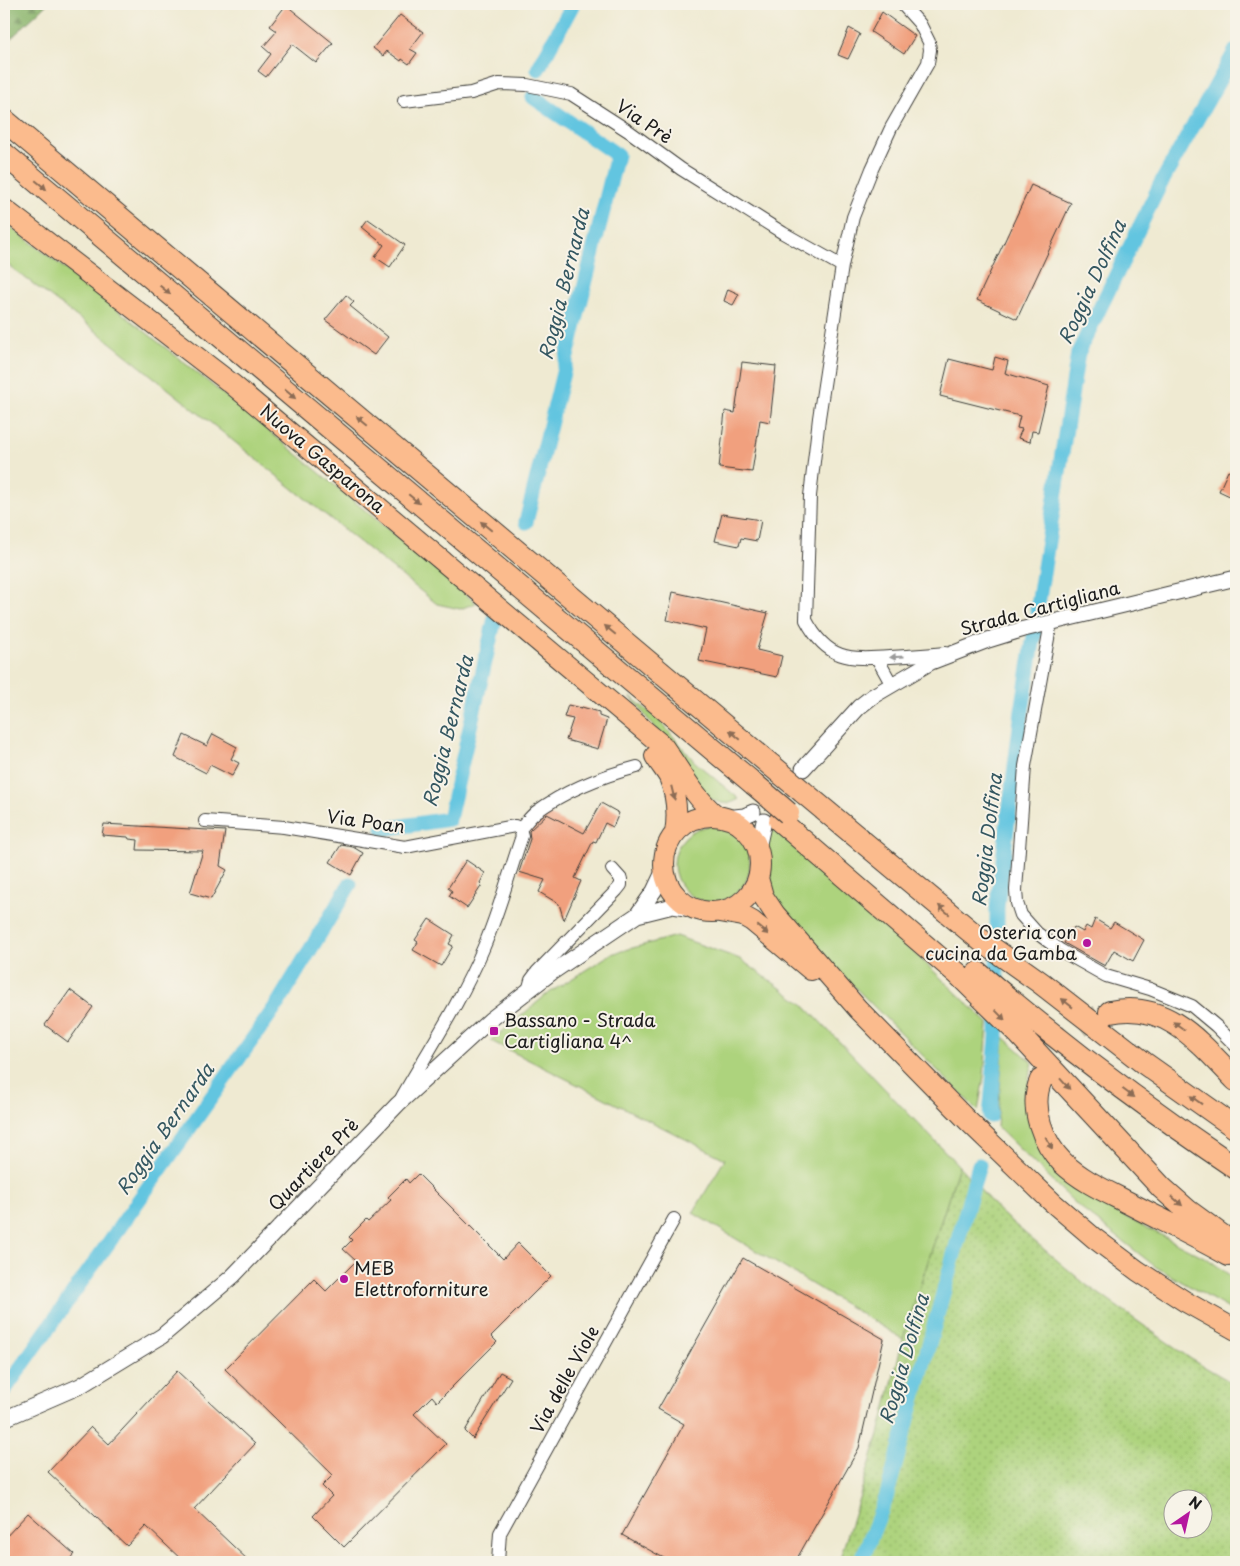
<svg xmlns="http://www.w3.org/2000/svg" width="1240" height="1566" font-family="'Playpen Sans',sans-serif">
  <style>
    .green { fill: #add37d; stroke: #64784c }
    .forest { fill: url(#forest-firs); stroke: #536844 }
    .park { fill: url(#park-dots); stroke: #64784c; fill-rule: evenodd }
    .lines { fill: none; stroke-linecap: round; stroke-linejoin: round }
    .canal { stroke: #62c5e0; stroke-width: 15 }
    .building { fill: #f1a07e }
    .motorway-tunnel { stroke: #c5c1ae; stroke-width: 22; stroke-dasharray: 22 11; stroke-linecap: butt }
    .minor-casing { stroke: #3c3b37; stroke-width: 14 }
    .tertiary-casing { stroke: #3c3b37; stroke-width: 17 }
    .primary-casing { stroke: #3c3b37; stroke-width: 22 }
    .motorway-casing { stroke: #3c3b37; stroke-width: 24 }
    .minor { stroke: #fff; stroke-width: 12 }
    .tertiary { stroke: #fff; stroke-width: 15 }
    .primary { stroke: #fbbb8d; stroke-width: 20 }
    .motorway { stroke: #fbbb8d; stroke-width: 22 }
    .motorway-bridge-casing { stroke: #3c3b37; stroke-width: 24; stroke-linecap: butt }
    .motorway-bridge { stroke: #fbbb8d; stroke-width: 22 }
    .oneway { fill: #8c6c54 }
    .oneway2 { fill: #999 }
    .poi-dot { fill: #b5179e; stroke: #f7f3e8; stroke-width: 2 }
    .labels { text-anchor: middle; stroke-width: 4; stroke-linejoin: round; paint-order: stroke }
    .street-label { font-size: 18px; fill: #1c1c1c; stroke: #f7f3e8 }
    .poi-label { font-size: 18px; fill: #1c1c1c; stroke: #f7f3e8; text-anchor: start }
    .water-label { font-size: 19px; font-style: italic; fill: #345761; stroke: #f7f3e8 }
  </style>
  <defs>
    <pattern id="forest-firs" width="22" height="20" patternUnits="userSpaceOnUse" patternTransform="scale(1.25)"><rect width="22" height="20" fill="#8ab56c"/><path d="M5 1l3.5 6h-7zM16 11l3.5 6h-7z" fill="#709258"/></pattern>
    <pattern id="park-dots" width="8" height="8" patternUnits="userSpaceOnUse" patternTransform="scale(1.25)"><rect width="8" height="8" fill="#add37d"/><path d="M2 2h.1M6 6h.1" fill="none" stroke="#94b56b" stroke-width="1.8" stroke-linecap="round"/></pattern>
  </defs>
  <rect width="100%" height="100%" fill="#f7f3e8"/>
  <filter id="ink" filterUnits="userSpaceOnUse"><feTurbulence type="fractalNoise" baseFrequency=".02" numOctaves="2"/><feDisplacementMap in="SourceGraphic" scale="10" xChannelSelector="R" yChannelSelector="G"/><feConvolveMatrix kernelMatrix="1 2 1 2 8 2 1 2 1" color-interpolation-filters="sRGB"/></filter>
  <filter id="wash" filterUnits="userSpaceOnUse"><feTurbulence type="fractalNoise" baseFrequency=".0096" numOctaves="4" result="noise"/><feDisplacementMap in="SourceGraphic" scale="20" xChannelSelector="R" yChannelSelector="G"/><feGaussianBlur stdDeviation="1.12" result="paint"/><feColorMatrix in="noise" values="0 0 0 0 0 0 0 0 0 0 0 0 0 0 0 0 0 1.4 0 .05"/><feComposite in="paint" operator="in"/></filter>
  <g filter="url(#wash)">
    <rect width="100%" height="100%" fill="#efead2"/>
    <path class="green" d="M4,222C165,344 321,473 476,603L460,609L437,604L101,335L4,262Z
      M631,697L659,720L695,762L739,799C727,806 722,804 709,798Z
      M771,826L900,939L988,1023L984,1076L978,1111L782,914L764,883L767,861L766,836Z
      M674 864a38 38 0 1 1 76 0a38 38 0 1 1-76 0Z
      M676,936L740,959L803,1004L959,1166L903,1339L693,1213L725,1159L491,1041L546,995L611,954Z
      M1004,1037L1033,1063L1029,1077L1027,1114L1084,1191L1116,1212L1208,1259L1236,1280V1313L1156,1267L1079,1207L997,1127Z"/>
    <path class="forest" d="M4,4H47L4,45Z"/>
    <path class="park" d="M959,1166L1000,1212L1085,1284L1191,1359L1236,1385V1562H839L879,1434L903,1339ZM1172,1498H1202V1528H1172Z"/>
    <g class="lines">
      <path class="canal" d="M538,69L573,4
        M526,522L617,155L533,97
        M1037,611L1078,353L1160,185L1236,50
        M383,829L449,819L495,618
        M990,1116L997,1037V907L1022,711L1035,630
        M4,1391L278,1003L350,884
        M861,1562L886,1498L979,1165"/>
    </g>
    <g id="blocks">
      <path class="building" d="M286,5L333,43L316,63L292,44L266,77L258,71L271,54L263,47L277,31L270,26Z
        M882,12L915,36L904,54L871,32Z
        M400,15L423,32L410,49L417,53L409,64L402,59L401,61L387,51L383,56L373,48Z
        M849,28L860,34L848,59L838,55Z
        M1031,185L1071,203L1017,319L977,300Z
        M368,219L405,245L390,267L375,257L384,245L362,227Z
        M728,289L739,294L733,305L724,301Z
        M346,295L354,302L350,306L388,337L374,355L325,320Z
        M995,357L1008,361L1005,373L1049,386L1038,432L1032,431L1030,442L1018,438L1022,429L1017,428L1020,416L940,396L949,359L992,370Z
        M742,362L776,366L770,422L760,420L752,472L719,468L725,411L735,413Z
        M1228,471L1236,475V499L1219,491Z
        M722,514L761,520L757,541L741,538L739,546L715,541Z
        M673,592L768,613L757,650L782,656L777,677L699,661L706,629L667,620Z
        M568,705L581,708L582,707L599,712V716L607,719L598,749L566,740L573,719L564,717Z
        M213,734L237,747L231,759L239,763L232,776L210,765L206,773L175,757L184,735L207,746Z
        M601,803L619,813L613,827L605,823L596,842L593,841L575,878L581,881L564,920L559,904L539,892L545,880L519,872L530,839L529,831L547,814L584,833Z
        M104,824L225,831L220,866L227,870L211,899L190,893L203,851L137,850L138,840L129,839L128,837L102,835Z
        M341,845L353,847L363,853L351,875L330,862Z
        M466,860L485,873L480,883L482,885L467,908L449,896L452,891L448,888Z
        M429,919L454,935L449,944L453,946L441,966L413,950L418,942L415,940Z
        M1095,919L1110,928L1114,922L1144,940L1133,961L1114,950L1105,966L1064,943L1074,927L1083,932L1086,926L1091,929Z
        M70,990L93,1007L68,1042L45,1025Z
        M418,1174L503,1259L518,1243L551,1276L491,1336L497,1342L437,1402L432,1396L414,1414L446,1444L344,1547L313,1516L332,1496L322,1486L333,1475L225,1369L314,1279L326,1291L356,1261L343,1249L352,1240L349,1237L366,1220L368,1222L391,1200L388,1197L406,1179L409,1183Z
        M743,1258L884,1339L859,1448L795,1562H671L622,1535L684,1424L658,1409Z
        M177,1371L255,1444L194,1509L250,1562H184L146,1526L127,1546L48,1472L91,1427L109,1444Z
        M500,1372L511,1378L473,1439L465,1431Z
        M28,1513L74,1554L67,1562H4V1539Z"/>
    </g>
  </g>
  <g filter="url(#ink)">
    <use href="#blocks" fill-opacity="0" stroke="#3c3b37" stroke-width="1"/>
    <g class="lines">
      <path class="motorway-tunnel" d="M1041,1080C1055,1048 1072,1024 1107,1013"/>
      <defs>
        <path id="minor" d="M902,4L920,24L929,42L930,50L928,63L891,128L872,169L853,217L842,266L819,418L810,496L806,620C827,660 849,660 890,657C909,656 927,655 945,653
          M404,101L471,93L499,84L527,85L571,94L630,132L681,169L783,233L842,266
          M1051,622L1025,766L1016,890L1017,903L1021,915L1037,933L1060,950L1106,976L1150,989L1192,1006L1216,1026L1236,1046
          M877,658L892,685
          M205,821L284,827L405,847L515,826L520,829L522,836C509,873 499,912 483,949C461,1001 430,1048 402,1097
          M520,829C525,824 530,817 536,812C565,791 602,776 637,767
          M528,991L531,980L537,972L617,890L621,885V879L612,869
          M498,1562L500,1533L674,1219"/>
        <path id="tertiary" d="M803,769L859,707L873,696L931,662L988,640L1024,629L1236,578
          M726,818L744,816L753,812
          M758,848L764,821
          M637,915L654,891L664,870
          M4,1419L80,1386L162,1336L233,1276L398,1104L490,1020L551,973L637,915L673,906L698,910"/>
        <path id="primary" d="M4,209L232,384L663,746C680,770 694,797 717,816
          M655,756C659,763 665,770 669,777C676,794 678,815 675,833
          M664 864a48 48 0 1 1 96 0a48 48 0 1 1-96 0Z
          M758,878L763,896L775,914L858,1009L968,1121L1052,1202L1094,1238L1138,1271L1186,1302L1236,1330
          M720,912L743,916L752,921L811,970"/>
        <path id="motorway" d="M4,120L772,766
          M4,154L754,784
          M803,792L982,941L1041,983L1144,1063L1236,1128
          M780,821L958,974L1020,1035L1162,1188L1188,1211L1236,1246
          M978,973C1060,1043 1147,1108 1236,1168
          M1110,1012C1167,1000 1200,1043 1236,1080
          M1041,1080C1029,1107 1043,1143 1063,1163C1080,1179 1101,1189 1121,1199C1157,1218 1194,1235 1229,1255"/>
      </defs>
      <use href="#minor" class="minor-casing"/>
      <use href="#tertiary" class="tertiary-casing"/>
      <use href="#primary" class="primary-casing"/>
      <use href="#motorway" class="motorway-casing"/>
      <use href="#minor" class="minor"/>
      <use href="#tertiary" class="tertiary"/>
      <use href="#primary" class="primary"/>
      <use href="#motorway" class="motorway"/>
      <defs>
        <path id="motorway-bridge" d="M772,766L803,792
          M754,784L788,813"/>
      </defs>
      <use href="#motorway-bridge" class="motorway-bridge-casing"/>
      <use href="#motorway-bridge" class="motorway-bridge"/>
    </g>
    <defs><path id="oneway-solid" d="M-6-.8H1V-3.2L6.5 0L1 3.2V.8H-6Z" transform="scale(1.25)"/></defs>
    <g class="oneway">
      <use href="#oneway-solid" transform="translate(41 185) rotate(40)"/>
      <use href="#oneway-solid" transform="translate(165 290) rotate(40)"/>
      <use href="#oneway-solid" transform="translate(290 394) rotate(40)"/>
      <use href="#oneway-solid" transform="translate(362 421) rotate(-140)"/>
      <use href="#oneway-solid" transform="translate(414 499) rotate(40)"/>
      <use href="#oneway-solid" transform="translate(486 526) rotate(-140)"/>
      <use href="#oneway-solid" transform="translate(610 630) rotate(-140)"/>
      <use href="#oneway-solid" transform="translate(735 735) rotate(-140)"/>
      <use href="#oneway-solid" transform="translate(673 793) rotate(76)"/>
      <use href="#oneway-solid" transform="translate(944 910) rotate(-140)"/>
      <use href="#oneway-solid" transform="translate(763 930) rotate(40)"/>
      <use href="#oneway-solid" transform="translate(1067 1003) rotate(-142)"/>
      <use href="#oneway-solid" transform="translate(1000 1015) rotate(46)"/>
      <use href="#oneway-solid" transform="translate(1179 1026) rotate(-145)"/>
      <use href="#oneway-solid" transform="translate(1065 1084) rotate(48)"/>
      <use href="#oneway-solid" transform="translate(1128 1093) rotate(37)"/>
      <use href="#oneway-solid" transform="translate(1196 1100) rotate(-144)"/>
      <use href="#oneway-solid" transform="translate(1049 1143) rotate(61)"/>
      <use href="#oneway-solid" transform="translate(1177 1201) rotate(41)"/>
    </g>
    <use class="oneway2" href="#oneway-solid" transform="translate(897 657) rotate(176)"/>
  </g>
  <g class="poi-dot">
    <circle cx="1087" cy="943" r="5"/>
    <rect x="489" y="1026" width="10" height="10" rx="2.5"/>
    <circle cx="344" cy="1279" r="5"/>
  </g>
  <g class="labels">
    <g class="street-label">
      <text transform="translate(644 122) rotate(34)" y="6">Via Prè</text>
      <text transform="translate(322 459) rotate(40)" y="6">Nuova Gasparona</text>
      <text transform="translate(1040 609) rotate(-15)" y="6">Strada Cartigliana</text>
      <text transform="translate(366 822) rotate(8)" y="6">Via Poan</text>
      <text transform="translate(314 1165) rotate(-46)" y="6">Quartiere Prè</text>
      <text transform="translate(565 1380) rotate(-61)" y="6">Via delle Viole</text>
    </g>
    <g class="poi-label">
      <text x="1077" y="939" text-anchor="end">Osteria con<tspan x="1077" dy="21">cucina da Gamba</tspan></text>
      <text x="504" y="1027">Bassano - Strada<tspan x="504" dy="21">Cartigliana 4^</tspan></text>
      <text x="354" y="1275">MEB<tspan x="354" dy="21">Elettroforniture</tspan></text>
    </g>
    <g class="water-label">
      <text transform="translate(1092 282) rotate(-65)" y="7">Roggia Dolfina</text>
      <text transform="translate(564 284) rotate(-76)" y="7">Roggia Bernarda</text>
      <text transform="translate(448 731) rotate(-76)" y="7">Roggia Bernarda</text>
      <text transform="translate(987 840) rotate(-83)" y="7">Roggia Dolfina</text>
      <text transform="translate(165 1129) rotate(-55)" y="7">Roggia Bernarda</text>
      <text transform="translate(904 1359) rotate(-74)" y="7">Roggia Dolfina</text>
    </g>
  </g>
  <rect width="1240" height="1566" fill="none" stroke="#f7f3e8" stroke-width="20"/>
  <g transform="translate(1188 1514) rotate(34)"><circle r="24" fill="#f7f3e8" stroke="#9f9d96"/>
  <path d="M0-4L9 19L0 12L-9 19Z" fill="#b5179e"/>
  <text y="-8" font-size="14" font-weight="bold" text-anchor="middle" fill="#1c1c1c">N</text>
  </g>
</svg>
